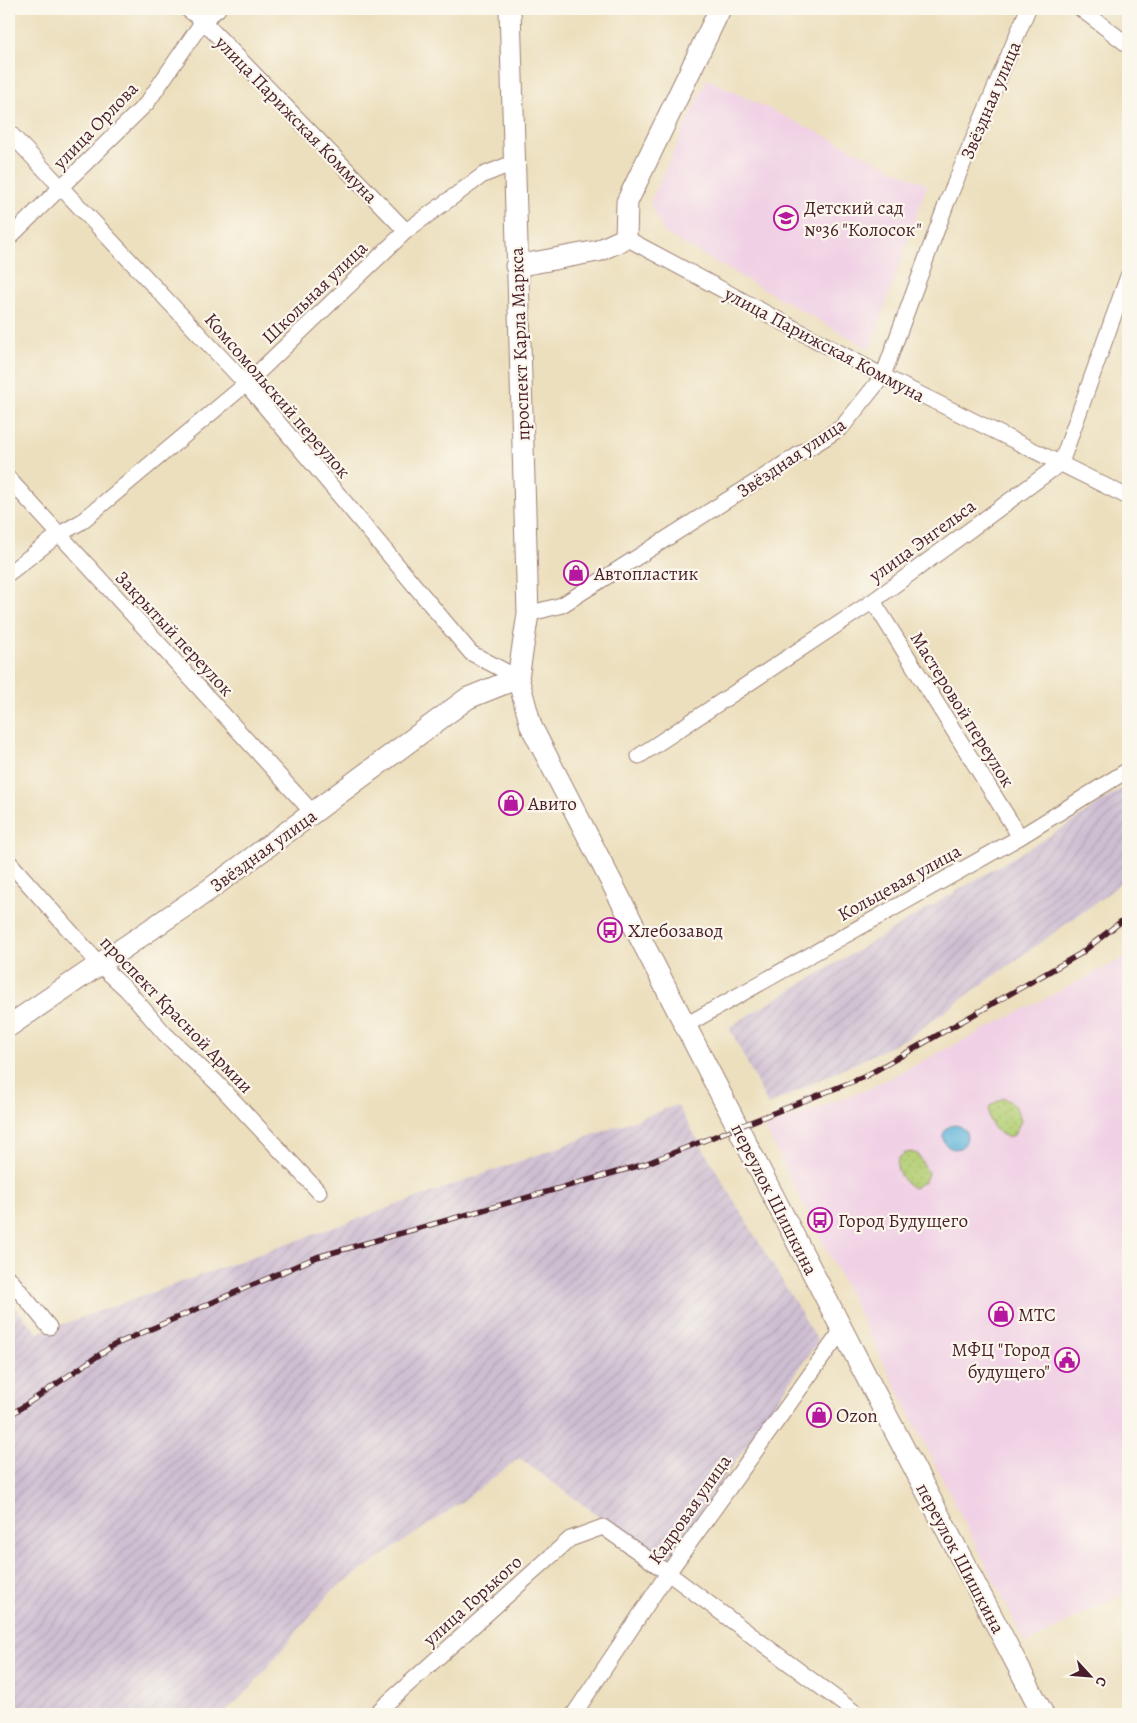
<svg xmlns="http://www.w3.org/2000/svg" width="1137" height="1723" font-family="Alegreya,serif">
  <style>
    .built { fill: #f0d0e5 }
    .industrial { fill: url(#industrial-furrows) }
    .grass { fill: url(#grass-dots); stroke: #7f7750 }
    .water { fill: #5cb3d9; stroke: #536982 }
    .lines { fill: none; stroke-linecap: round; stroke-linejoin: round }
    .street-casing { stroke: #9b7f74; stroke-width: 17 }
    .secondary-casing { stroke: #9b7f74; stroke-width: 23 }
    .street { stroke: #fff; stroke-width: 15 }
    .secondary { stroke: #fff; stroke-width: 21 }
    .rail-casing { stroke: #4a1f2b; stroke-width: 5.5 }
    .rail { stroke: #fbf7ec; stroke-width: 4; stroke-dasharray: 11; stroke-linecap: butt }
    .labels { text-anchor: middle; stroke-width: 4.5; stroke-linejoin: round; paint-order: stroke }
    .street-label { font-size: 19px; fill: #4a1f2b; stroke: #fbf7ec }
    .poi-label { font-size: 19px; fill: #4a1f2b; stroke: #fbf7ec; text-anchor: start }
  </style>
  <defs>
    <pattern id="industrial-furrows" width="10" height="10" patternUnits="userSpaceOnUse" patternTransform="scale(1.25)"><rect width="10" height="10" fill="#cebed2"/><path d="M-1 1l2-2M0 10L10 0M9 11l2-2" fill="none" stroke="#b2a3b4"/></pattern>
    <pattern id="grass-dots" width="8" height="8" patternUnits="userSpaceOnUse" patternTransform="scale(1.25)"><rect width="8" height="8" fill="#b4cf75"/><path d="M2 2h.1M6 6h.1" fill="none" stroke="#9cb165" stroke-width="1.8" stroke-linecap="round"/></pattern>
  </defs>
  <rect width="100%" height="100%" fill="#fbf7ec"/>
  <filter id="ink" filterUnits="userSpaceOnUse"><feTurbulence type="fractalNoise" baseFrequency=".02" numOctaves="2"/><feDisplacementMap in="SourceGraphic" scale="10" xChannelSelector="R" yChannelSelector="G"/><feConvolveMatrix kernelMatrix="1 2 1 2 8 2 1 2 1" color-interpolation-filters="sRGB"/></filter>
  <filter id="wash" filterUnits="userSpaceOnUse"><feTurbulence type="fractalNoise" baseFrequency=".0096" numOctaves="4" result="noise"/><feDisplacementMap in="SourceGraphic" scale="20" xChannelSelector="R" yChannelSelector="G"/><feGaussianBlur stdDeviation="1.12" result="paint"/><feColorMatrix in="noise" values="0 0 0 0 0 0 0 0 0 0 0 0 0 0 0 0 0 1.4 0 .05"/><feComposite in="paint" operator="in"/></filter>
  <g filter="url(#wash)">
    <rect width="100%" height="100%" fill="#ecdfbd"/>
    <path class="built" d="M707,79L927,185L870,349L664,233L650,203Z
      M1128,956V1591L1026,1644L765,1128L868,1089Z"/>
    <path class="industrial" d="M1128,784V876L1109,893L908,1038L768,1105L729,1027L1071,823Z
      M677,1105L818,1341L665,1564L519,1458L463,1501L330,1592L250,1688L223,1714H9V1301L38,1333Z"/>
    <path class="grass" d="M1003,1098C1014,1102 1018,1110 1021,1121L1014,1135L1007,1137C994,1131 985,1120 990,1106Z
      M910,1152L918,1154L928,1173L925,1181L914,1188C899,1182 887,1156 910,1152Z"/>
    <path class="water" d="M943 1137a12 12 0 1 1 24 0a12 12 0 1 1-24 0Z"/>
  </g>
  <g filter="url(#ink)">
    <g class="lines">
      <defs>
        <path id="street" d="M187,9L203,21L406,231
          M1081,9L1128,45
          M9,132L246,384L471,653L518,678
          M9,238L147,103L203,21L218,9
          M626,238L883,376L1128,497
          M9,479L313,813
          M9,573L58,535L81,522L246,384L406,231L483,175L513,163
          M873,601L1020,837
          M528,614L562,605L842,427L883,376L947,202L1028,9
          M639,756L873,601L1061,463L1128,276
          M9,862L100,965L127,990L165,1034L217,1083L319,1192
          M686,1025L1020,837L1128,770
          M9,1278L49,1327
          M375,1714L570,1539L603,1527L668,1573L857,1714
          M574,1714L668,1573L842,1330"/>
        <path id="secondary" d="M510,9L528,614L518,678L531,726L865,1374L1043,1714
          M516,266L598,251L626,238L627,202L720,9
          M9,1026L210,889L468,698L518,678"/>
      </defs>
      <use href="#street" class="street-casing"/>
      <use href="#secondary" class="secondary-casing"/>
      <use href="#street" class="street"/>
      <use href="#secondary" class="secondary"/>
      <defs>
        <path id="rail" d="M9,1416L114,1345L317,1257L645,1164L864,1077L1080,954L1128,916"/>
      </defs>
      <use href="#rail" class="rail-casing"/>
      <use href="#rail" class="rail"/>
    </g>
  </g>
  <defs>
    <symbol id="school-ring" viewBox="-11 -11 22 22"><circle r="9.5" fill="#fbf7ec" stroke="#b5179e" stroke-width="1.5"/><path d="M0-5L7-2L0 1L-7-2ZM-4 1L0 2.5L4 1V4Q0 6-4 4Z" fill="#b5179e"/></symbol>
    <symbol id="shop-ring" viewBox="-11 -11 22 22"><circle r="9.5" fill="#fbf7ec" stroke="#b5179e" stroke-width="1.5"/><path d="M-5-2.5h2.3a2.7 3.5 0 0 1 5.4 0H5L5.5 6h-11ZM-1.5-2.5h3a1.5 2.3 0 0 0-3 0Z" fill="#b5179e"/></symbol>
    <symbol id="bus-ring" viewBox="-11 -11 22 22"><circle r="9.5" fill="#fbf7ec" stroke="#b5179e" stroke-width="1.5"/><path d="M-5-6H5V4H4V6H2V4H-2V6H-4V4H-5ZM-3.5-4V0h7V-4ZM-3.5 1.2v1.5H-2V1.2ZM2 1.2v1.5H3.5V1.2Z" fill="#b5179e"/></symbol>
    <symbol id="civic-ring" viewBox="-11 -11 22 22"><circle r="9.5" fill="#fbf7ec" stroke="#b5179e" stroke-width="1.5"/><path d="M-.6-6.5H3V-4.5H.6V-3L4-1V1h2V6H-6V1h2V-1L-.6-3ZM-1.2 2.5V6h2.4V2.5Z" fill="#b5179e"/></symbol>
  </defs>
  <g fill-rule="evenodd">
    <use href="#school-ring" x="772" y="204" width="28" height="28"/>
    <use href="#shop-ring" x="562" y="559" width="28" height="28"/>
    <use href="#shop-ring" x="497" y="789" width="28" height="28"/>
    <use href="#bus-ring" x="596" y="916" width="28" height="28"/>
    <use href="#bus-ring" x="806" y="1206" width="28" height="28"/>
    <use href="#shop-ring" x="987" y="1300" width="28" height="28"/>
    <use href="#civic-ring" x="1053" y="1346" width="28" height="28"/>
    <use href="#shop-ring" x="805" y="1401" width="28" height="28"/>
  </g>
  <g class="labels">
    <g class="street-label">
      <text transform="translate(990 100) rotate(-67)" y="7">Звёздная улица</text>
      <text transform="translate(297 119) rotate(46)" y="7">улица Парижская Коммуна</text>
      <text transform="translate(95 125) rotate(-46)" y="7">улица Орлова</text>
      <text transform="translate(314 292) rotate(-44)" y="7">Школьная улица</text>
      <text transform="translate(519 344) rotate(-92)" y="7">проспект Карла Маркса</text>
      <text transform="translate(825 344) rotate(28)" y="7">улица Парижская Коммуна</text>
      <text transform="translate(278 395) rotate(49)" y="7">Комсомольский переулок</text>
      <text transform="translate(791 457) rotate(-34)" y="7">Звёздная улица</text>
      <text transform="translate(922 540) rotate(-36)" y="7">улица Энгельса</text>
      <text transform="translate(175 633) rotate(47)" y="7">Закрытый переулок</text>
      <text transform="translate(963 709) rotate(58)" y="7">Мастеровой переулок</text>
      <text transform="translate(263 850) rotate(-36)" y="7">Звёздная улица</text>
      <text transform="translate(899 882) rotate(-29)" y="7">Кольцевая улица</text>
      <text transform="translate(177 1014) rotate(46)" y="7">проспект Красной Армии</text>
      <text transform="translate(775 1199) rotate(63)" y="7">переулок Шишкина</text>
      <text transform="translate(689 1509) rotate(-55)" y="7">Кадровая улица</text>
      <text transform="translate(961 1558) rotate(62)" y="7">переулок Шишкина</text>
      <text transform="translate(472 1600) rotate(-42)" y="7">улица Горького</text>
    </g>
    <g class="poi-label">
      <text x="804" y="214">Детский сад<tspan x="804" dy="22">№36 "Колосок"</tspan></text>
      <text x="594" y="580">Автопластик</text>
      <text x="528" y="810">Авито</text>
      <text x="628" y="937">Хлебозавод</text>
      <text x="838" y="1227">Город Будущего</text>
      <text x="1018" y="1321">МТС</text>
      <text x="1050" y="1356" text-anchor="end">МФЦ "Город<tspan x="1050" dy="22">будущего"</tspan></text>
      <text x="836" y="1422">Ozon</text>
    </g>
  </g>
  <rect width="1137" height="1723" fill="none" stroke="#fbf7ec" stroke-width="30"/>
  <g transform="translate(1090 1676) rotate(116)" stroke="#fbf7ec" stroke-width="4" paint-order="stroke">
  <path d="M0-4L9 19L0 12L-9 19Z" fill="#4a1f2b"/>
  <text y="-8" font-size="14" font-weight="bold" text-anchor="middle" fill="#4a1f2b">С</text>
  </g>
</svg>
